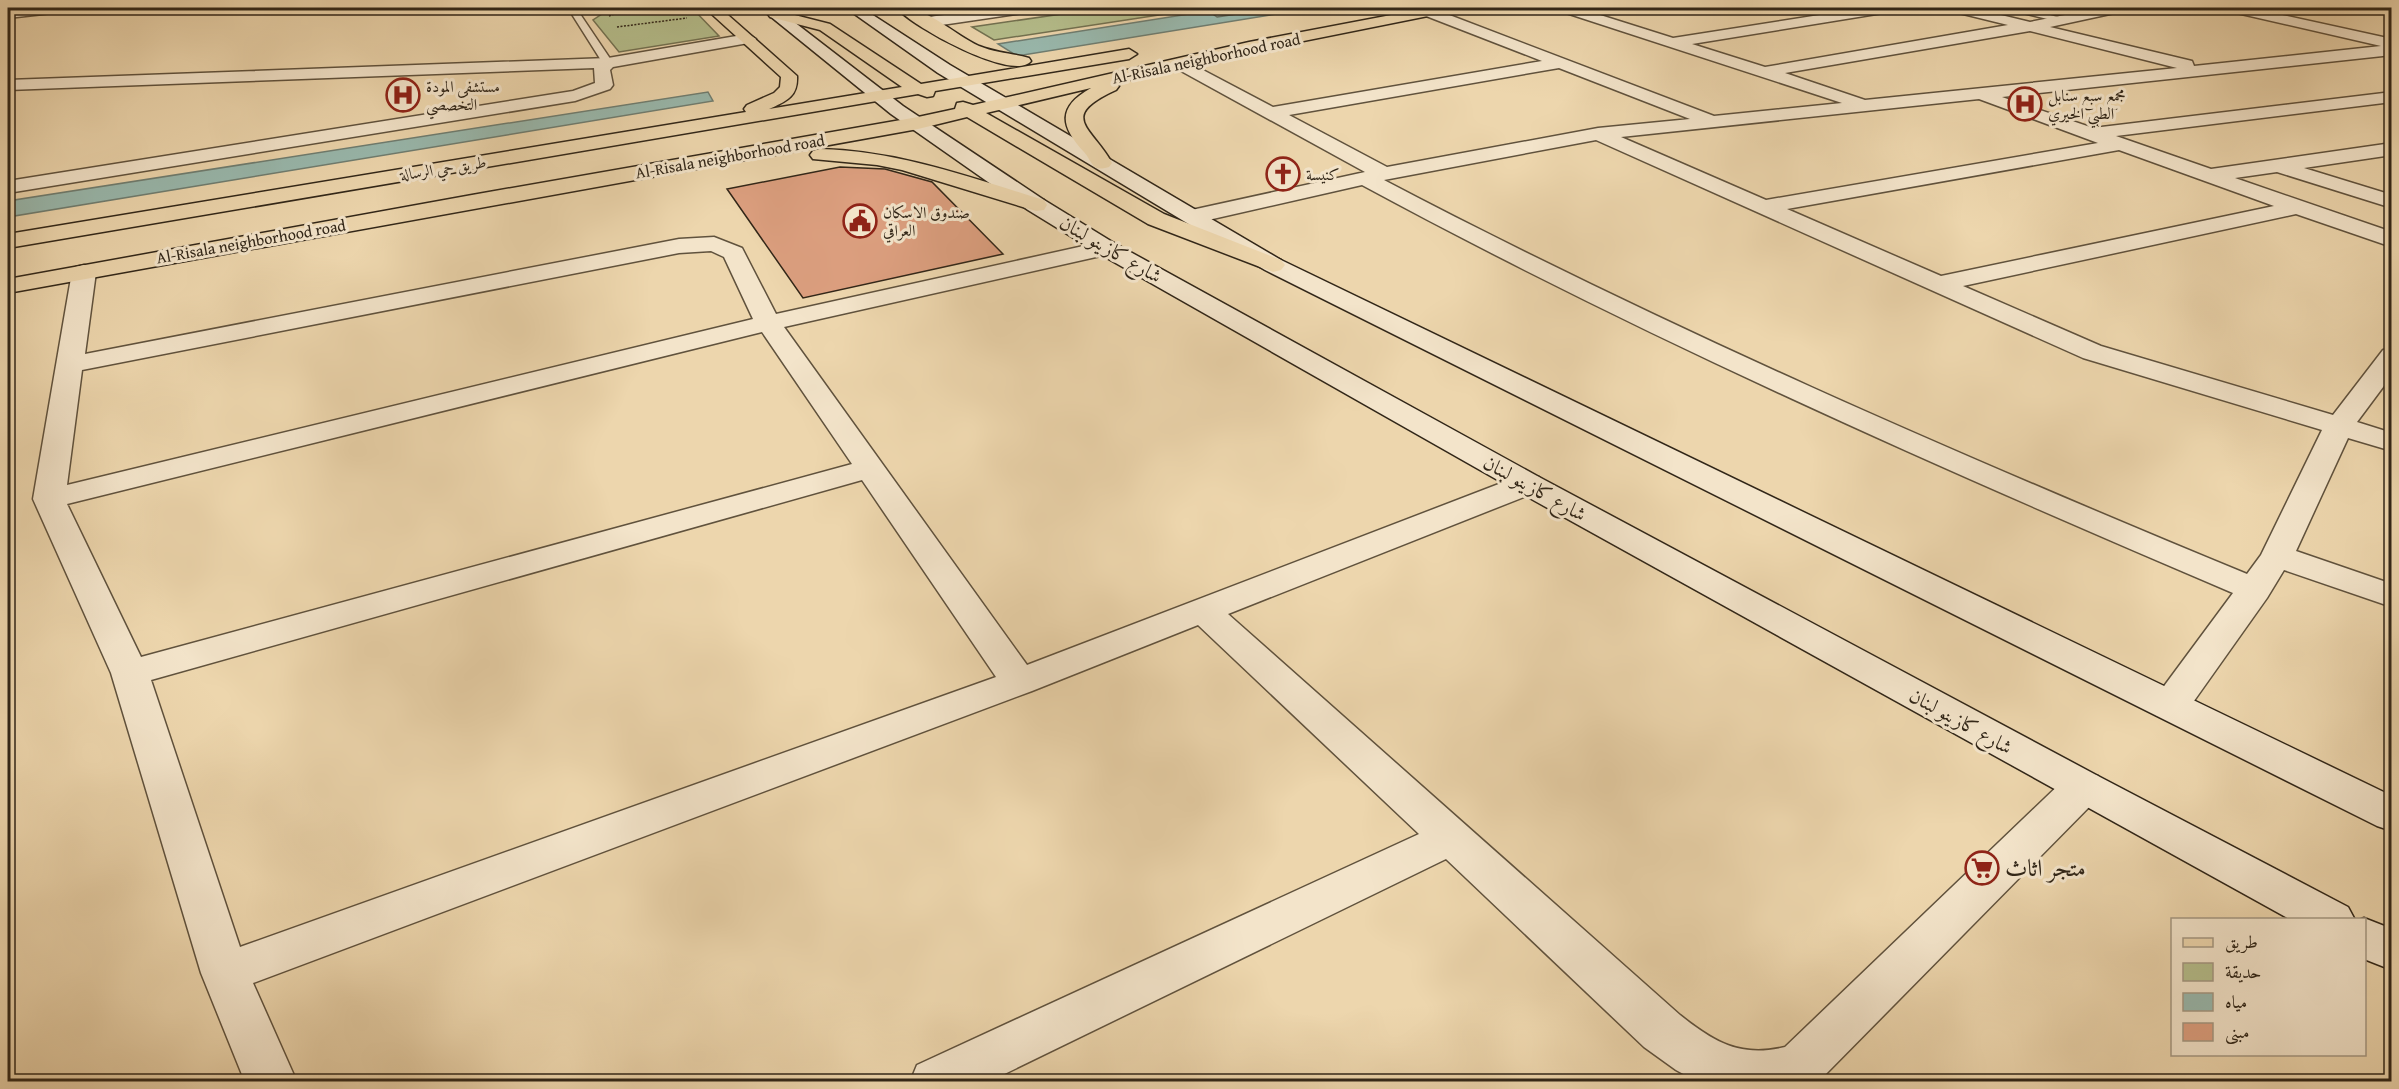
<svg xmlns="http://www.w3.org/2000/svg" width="2399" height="1089" font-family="'Gentium Book Plus',Amiri,serif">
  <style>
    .green { fill: #b5be8c; stroke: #737252; stroke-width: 1.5 }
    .water { fill: #99b9ae; stroke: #6f7e72; stroke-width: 1.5 }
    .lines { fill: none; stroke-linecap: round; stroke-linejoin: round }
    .shore { stroke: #657063; stroke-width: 1.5 }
    .building { fill: #dc9f7f; stroke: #312618; stroke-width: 1.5 }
    .service-casing { stroke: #60523d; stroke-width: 3 }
    .minor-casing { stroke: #60523d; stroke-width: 3 }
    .tertiary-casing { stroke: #60523d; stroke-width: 3 }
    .secondary-casing { stroke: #312618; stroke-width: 3 }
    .primary-casing { stroke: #312618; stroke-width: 3 }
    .path { stroke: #312618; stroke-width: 1.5; stroke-dasharray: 2 1.5; stroke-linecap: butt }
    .service { fill: #f3e4ca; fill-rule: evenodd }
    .minor { fill: #f3e4ca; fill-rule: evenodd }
    .tertiary { fill: #f3e4ca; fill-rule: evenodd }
    .secondary { fill: #f3e4ca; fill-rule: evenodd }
    .primary { fill: #edd6ad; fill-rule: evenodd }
    .labels { text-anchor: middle; stroke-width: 6; stroke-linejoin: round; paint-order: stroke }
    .far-street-label { font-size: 16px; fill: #312618; stroke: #f3e4ca }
    .far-poi-label { font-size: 16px; fill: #312618; stroke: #f3e4ca; text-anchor: start }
    .street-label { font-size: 20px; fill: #312618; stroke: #f3e4ca }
    .near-poi-label { font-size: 24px; fill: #312618; stroke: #f3e4ca; text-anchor: start }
  </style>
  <rect width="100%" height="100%" fill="#edd6ad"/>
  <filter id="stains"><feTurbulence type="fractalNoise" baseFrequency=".00333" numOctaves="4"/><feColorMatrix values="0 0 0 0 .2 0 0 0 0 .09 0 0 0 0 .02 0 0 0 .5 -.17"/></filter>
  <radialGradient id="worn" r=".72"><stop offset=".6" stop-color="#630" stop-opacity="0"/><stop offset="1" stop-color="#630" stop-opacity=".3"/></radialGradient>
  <path class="green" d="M603,8H692L719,36L619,52L593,20L605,12Z
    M1103,8H1205L994,40L972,27Z"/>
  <path class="water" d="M1227,8H1314L1017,56L998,44Z
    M708,92L713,101L8,217V201Z"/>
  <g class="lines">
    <path class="shore" d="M1215,8L1214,15L1217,17L1277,8"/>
  </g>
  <path class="building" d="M840,167L885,169L932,182L1003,254L803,298L727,189Z"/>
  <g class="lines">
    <defs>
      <path id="service" d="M50,8H75L70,11L8,18V12Z
        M409,8H418L420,10L415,13Z
        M568,8H576L613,63L612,65H604Z
        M2010,8H2024L2069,20L2064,23L2011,10Z"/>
      <path id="minor" d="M1422,8H1431L1714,116L1842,103L1560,11L1558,8H1578L1673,38L1864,8H1896L1889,12L1692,44L1765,67L2008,25L1951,11L1949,8H1972L2030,22L2100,8H2126L2124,11L2050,27L2192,61L2194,66L2381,46L2228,11L2226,8H2250L2392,39V55L2002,97L2093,128L2392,92V102L2116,136L2211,169L2392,143V155L2304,168L2392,195V208L2277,172L2235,178L2392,232V247L2296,214L1963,286L2101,346L2333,415L2383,350L2392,348V375L2357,422L2392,433V451L2348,438L2296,551L2392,584V607L2284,570L2267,598L2184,715L2170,719L2156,715L2151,706L2156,697L2233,593C1937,467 1645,338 1362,185L1195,223L1187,221L1184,216L1187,211L1365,172L1172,66L1170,63L1172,60H1184L1273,107L1542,61L1421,14L1419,11ZM2030,31L2177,68L1865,100L1785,73ZM1559,68L1690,119L1598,128L1387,167L1289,115ZM1979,99L2098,143L1766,200L1621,137ZM1596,140L2083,358L2322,430L2261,555L2247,574C1954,453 1664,327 1384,180ZM2119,150L2274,206L1941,276L1787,209Z
        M714,237L742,248L776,314L1106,241L1114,243L1117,248L1114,253L784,327L1027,665L1517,477L1528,475L1539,477L1543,484L1539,491L1228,614L1680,1015C1714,1042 1740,1058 1785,1047L2068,776L2083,772L2098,776L2104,787L2098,798L1821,1079L1815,1082H1698L1676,1070L1644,1047L1446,859L988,1082H910L917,1065L1419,834L1198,625L1032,691L253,983L297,1082H245L201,973L111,673L33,499L72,272L76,267L84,265L92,267L96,272L85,354L679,239ZM711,251L724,257L753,319L67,485L82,370L679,253ZM762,332L852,464L141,657L67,504ZM862,480L996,677L240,947L151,680Z"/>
      <path id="tertiary" d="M1001,8H1037L1030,12L928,27L920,22L928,17Z
        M748,34L756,39L754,42L613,67L610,70L613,85L610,89L575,101L8,193V181L573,91L595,83L594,68L8,90V80L608,58Z"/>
      <path id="secondary" d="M760,8H776L903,106L1044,200L1114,243L1539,477L2098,776L2348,907L2355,920H2291L1517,491L1098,253L1028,210L891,114Z
        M846,8H862L950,65L1281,260L2392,796V831L2377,826L1265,270L938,73Z
        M2364,918L2392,929V970L2364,959V920H2359Z"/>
      <path id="primary" d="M705,8H720L797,76C798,97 786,101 769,109L902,87L820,30L770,17L768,14L770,11L775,10L830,24L921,84L1129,49L1137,54L1129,59L935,91L933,96L927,97L918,94L8,248V234L746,112L744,109L747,105L774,93L780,87L781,77Z
        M897,8C925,5 953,34 979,46C996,53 1012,53 1029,58L1031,61C1014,83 911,26 897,8Z
        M1428,8H1455L1448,12L1249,52L1116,83L1119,86L1116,90C1057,117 1092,127 1112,163L1109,167C1105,168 1099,170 1095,167C1091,164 1088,156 1084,152C1060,126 1057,107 1091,88L986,113L1164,214L1281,260L1285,265L1281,270L1273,272L1148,224L967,117L918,129L8,293V279L472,195L918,117L955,109L957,103L963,102L973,105L1249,42Z
        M820,149C899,151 969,177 1044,200L1047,205L1044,210L1036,211L902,170L877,165L813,159L810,155L813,151Z"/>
    </defs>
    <use href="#service" class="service-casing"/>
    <use href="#minor" class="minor-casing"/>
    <use href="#tertiary" class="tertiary-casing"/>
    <use href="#secondary" class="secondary-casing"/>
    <use href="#primary" class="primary-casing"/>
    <path class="path" d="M609,16L631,8
      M617,27L687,18"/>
    <use href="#service" class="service"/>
    <use href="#minor" class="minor"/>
    <use href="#tertiary" class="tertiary"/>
    <use href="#secondary" class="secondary"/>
    <use href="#primary" class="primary"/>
  </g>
  <defs>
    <symbol id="hospital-ring" viewBox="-11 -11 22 22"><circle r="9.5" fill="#f3e4ca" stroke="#8f2418" stroke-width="1.5"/><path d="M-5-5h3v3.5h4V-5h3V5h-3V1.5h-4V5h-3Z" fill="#8f2418"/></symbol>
    <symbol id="church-ring" viewBox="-11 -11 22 22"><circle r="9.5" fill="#f3e4ca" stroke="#8f2418" stroke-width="1.5"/><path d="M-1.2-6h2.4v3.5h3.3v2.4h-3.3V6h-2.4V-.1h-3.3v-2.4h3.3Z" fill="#8f2418"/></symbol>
    <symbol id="civic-ring" viewBox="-11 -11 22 22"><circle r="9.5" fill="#f3e4ca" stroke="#8f2418" stroke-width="1.5"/><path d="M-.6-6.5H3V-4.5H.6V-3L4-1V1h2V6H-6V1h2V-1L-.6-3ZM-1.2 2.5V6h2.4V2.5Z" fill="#8f2418"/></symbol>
    <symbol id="supermarket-ring" viewBox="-11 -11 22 22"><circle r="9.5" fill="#f3e4ca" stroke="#8f2418" stroke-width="1.5"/><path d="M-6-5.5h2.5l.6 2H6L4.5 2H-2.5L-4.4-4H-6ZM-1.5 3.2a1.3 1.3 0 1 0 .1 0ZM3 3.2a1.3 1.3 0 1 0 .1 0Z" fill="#8f2418"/></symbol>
  </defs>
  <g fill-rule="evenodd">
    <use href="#hospital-ring" x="384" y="76" width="38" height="38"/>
    <use href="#hospital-ring" x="2006" y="85" width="38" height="38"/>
    <use href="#church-ring" x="1264" y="155" width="38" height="38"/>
    <use href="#civic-ring" x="841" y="202" width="38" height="38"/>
    <use href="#supermarket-ring" x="1963" y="849" width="38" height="38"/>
  </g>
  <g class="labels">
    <g class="far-street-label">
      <text transform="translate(1206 58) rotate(-12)" y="6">Al-Risala neighborhood road</text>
      <text transform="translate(730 156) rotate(-10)" y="6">Al-Risala neighborhood road</text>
      <text transform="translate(443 168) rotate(-9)" y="6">طريق حي الرسالة</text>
      <text transform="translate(251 241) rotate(-10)" y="6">Al-Risala neighborhood road</text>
    </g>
    <g class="far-poi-label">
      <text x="426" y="92">مستشفى المودة<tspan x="426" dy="18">التخصصي</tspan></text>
      <text x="2048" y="101">مجمع سبع سنابل<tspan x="2048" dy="18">الطبي الخيري</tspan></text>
      <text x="1306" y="180">كنيسة</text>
      <text x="883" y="218">صندوق الاسكان<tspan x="883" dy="18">العراقي</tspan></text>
    </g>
    <g class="street-label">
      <text transform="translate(1111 249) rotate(30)" y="7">شارع كازينو لبنان</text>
      <text transform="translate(1535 488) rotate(29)" y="7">شارع كازينو لبنان</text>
      <text transform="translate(1961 721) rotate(29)" y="7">شارع كازينو لبنان</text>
    </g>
    <g class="near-poi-label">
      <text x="2005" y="876">متجر اثاث</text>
    </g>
  </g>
  <rect width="2399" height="1089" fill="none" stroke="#edd6ad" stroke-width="30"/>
  <rect x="9" y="9" width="2381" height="1071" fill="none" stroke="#312618" stroke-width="3"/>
  <rect x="15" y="15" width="2369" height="1059" fill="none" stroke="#312618" stroke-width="1.5"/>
  <rect x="2171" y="918" width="195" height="138" fill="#f3e4ca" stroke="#a59883" stroke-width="1.5"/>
  <rect x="2183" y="938" width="30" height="9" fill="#edd6ad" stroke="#a59883" stroke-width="1.5"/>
  <text x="2225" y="948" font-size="18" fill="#312618">طريق</text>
  <rect x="2183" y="963" width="30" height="18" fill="#b5be8c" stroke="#a59883" stroke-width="1.5"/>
  <text x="2225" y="978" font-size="18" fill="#312618">حديقة</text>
  <rect x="2183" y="993" width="30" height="18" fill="#99b9ae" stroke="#a59883" stroke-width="1.5"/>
  <text x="2225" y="1008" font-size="18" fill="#312618">مياه</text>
  <rect x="2183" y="1023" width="30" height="18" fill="#dc9f7f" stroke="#a59883" stroke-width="1.5"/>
  <text x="2225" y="1038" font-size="18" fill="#312618">مبنى</text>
  <rect width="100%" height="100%" filter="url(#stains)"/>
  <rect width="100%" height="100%" fill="url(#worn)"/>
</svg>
